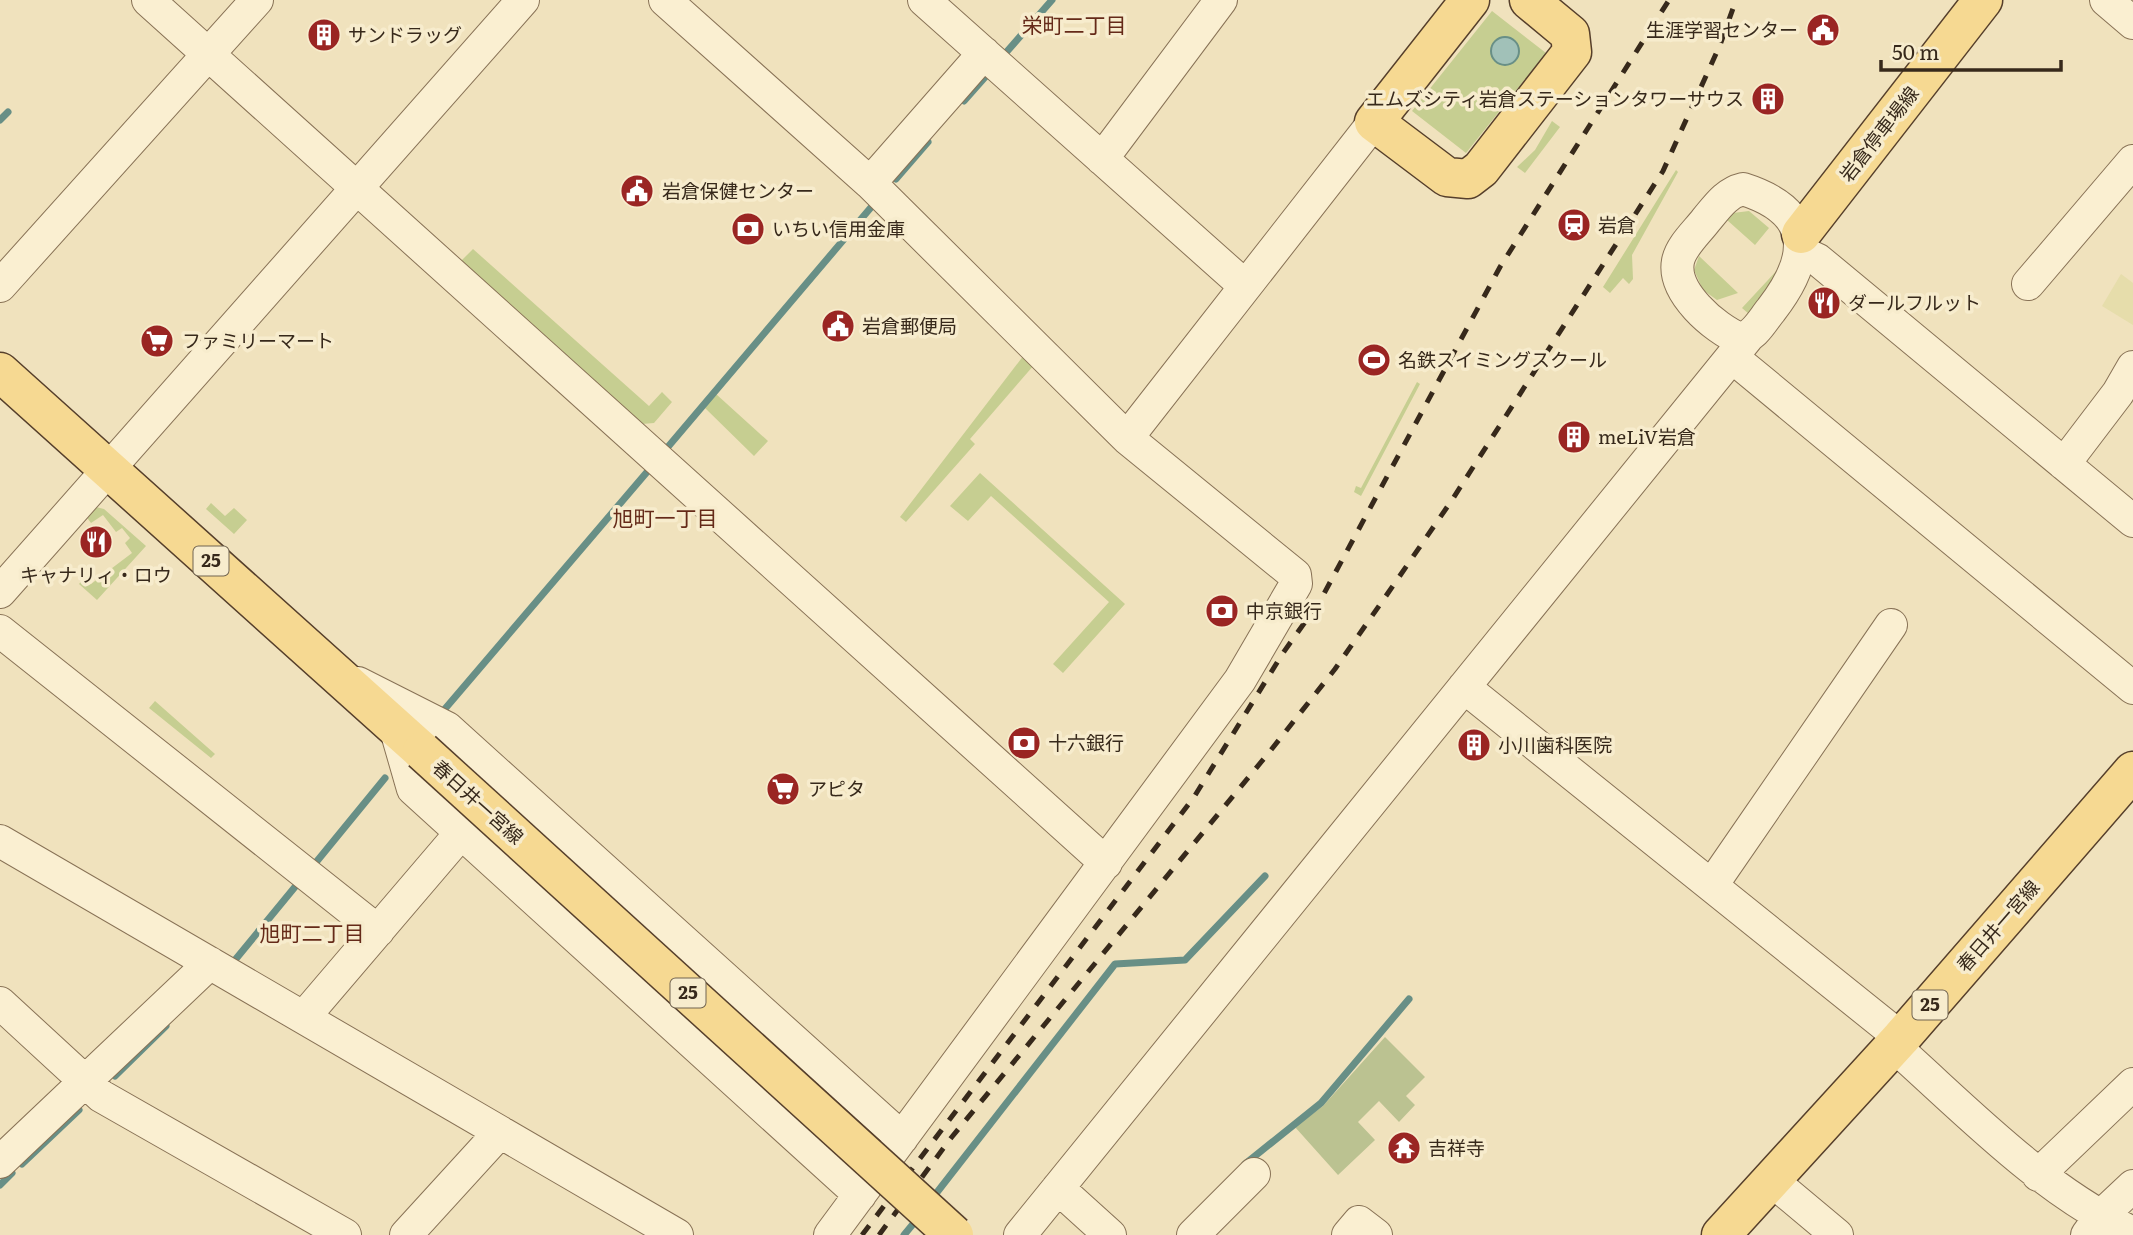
<svg xmlns="http://www.w3.org/2000/svg" width="2133" height="1235" font-family="Literata,'Noto Sans JP',serif">
  <style>
    .farmland { fill: #e6ddab }
    .green { fill: #c6ce91 }
    .cemetery { fill: #bbc291 }
    .water { fill: #a1c1b8; stroke: #688f86; stroke-width: 2 }
    .lines { fill: none; stroke-linecap: round; stroke-linejoin: round }
    .stream { stroke: #688f86; stroke-width: 7 }
    .minor-casing { stroke: #887256; stroke-width: 34 }
    .major-casing { stroke: #563f2b; stroke-width: 41 }
    .minor { stroke: #faefd1; stroke-width: 32 }
    .major { stroke: #f6d992; stroke-width: 38 }
    .rail { stroke: #37291b; stroke-width: 5; stroke-dasharray: 12 12; stroke-linecap: butt }
    .major-bridge-casing { stroke: #563f2b; stroke-width: 41; stroke-linecap: butt }
    .major-bridge { stroke: #f6d992; stroke-width: 38 }
    .labels { text-anchor: middle; stroke-width: 7; stroke-linejoin: round; paint-order: stroke }
    .shield { fill: #f7eccd; stroke: #716450; stroke-width: 2 }
    .shield-label { font-size: 18px; font-weight: bold; fill: #37291b }
    .poi-label { font-size: 19px; fill: #37291b; stroke: #f7eccd; text-anchor: start }
    .street-label { font-size: 19px; fill: #37291b; stroke: #f7eccd }
    .neighbourhood-label { font-size: 21px; fill: #652a19; stroke: #f7eccd }
  </style>
  <rect width="100%" height="100%" fill="#f0e2bd"/>
  <path class="farmland" d="M2121,274L2133,283V325L2102,306Z"/>
  <path class="green" d="M1492,11L1546,53L1466,153L1412,111Z
    M1552,121L1560,127L1525,173L1517,167L1535,150Z
    M1676,170L1678,172L1632,255L1633,279L1629,284L1623,278L1610,293L1603,287Z
    M1749,211L1769,228L1755,245L1727,220L1733,213Z
    M473,249L649,406L662,392L672,402L654,423L642,424L460,262Z
    M1699,256L1738,293L1717,300L1703,290L1694,270Z
    M1781,266L1771,292L1749,314L1742,308Z
    M1024,355L1034,365L970,439L975,444L906,522L900,517Z
    M1417,382L1420,384L1361,496L1354,492L1356,486L1361,488Z
    M716,394L768,441L754,456L705,408Z
    M980,473L1125,604L1063,673L1053,664L1109,602L991,496L968,521L950,506Z
    M211,503L225,516L234,508L247,520L234,534L206,509Z
    M92,506L104,509L146,546L97,600L79,584L85,577L91,584L132,553L125,543L130,538L122,528L116,532L103,515L91,523L85,515Z
    M155,701L215,754L211,758L149,708Z"/>
  <path class="cemetery" d="M1385,1037L1425,1077L1406,1096L1415,1105L1399,1122L1379,1101L1358,1122L1375,1140L1338,1175L1295,1127L1323,1106Z"/>
  <path class="water" d="M1491 51a14 14 0 1 1 28 0a14 14 0 1 1-28 0Z"/>
  <g class="lines">
    <path class="stream" d="M1003,56L1052,0
      M964,101L987,75
      M0,120L8,112
      M896,179L928,142
      M667,448L873,205
      M444,710L647,472
      M313,866L385,778
      M235,960L299,882
      M115,1076L166,1026
      M22,1164L79,1110
      M1245,1164L1321,1103L1409,999
      M0,1185L12,1173
      M931,1200L1115,964L1185,960L1265,876
      M904,1235L918,1218"/>
    <defs>
      <path id="minor" d="M148,0L1106,863
        M665,0L870,183L1127,438L1295,575L1296,584L1240,680L830,1235
        M924,0L1245,286
        M2106,0L2133,23
        M1102,159L1221,0
        M870,183L984,53
        M1743,189C1815,212 1812,257 1771,310C1762,321 1754,337 1740,339C1714,328 1672,292 1678,261C1681,246 1697,232 1706,220C1717,207 1726,193 1743,189Z
        M1801,252L1818,260L2133,521
        M2028,284L2133,161
        M0,286L257,0
        M1732,357L2133,688
        M1127,438L1374,122
        M2064,464L2118,393L2133,367
        M0,592L523,0
        M0,631L378,931
        M358,683L447,728L902,1138
        M1464,687L1901,1038
        M396,730L413,789L860,1195
        M0,841L677,1235
        M1712,885L1891,625
        M0,1003L101,1096L345,1235
        M304,1017L461,833
        M1894,1046C1969,1113 2041,1189 2133,1233
        M0,1162L210,963
        M2038,1175L2133,1084
        M1770,1179L1837,1235
        M1058,1188L1110,1235
        M406,1235L500,1132
        M1020,1235L1747,338
        M1193,1235L1254,1174
        M1348,1235L1359,1222L1376,1235
        M2087,1235L2100,1217L2133,1186"/>
      <path id="major" d="M1470,0L1374,122L1447,177L1468,179L1481,169L1572,52L1570,34L1529,0
        M1801,234L1983,0
        M0,372L422,751
        M1721,1235L1901,1038L2133,771"/>
    </defs>
    <use href="#minor" class="minor-casing"/>
    <use href="#major" class="major-casing"/>
    <use href="#minor" class="minor"/>
    <use href="#major" class="major"/>
    <path class="rail" d="M862,1235L1194,797L1283,653L1320,601L1500,267L1669,0
      M879,1235L951,1138L1271,750L1335,669L1388,593L1452,500L1663,171L1720,45L1736,0"/>
    <defs>
      <path id="major-bridge" d="M422,751L954,1235"/>
    </defs>
    <use href="#major-bridge" class="major-bridge-casing"/>
    <use href="#major-bridge" class="major-bridge"/>
  </g>
  <defs>
    <symbol id="civic-disc" viewBox="-11 -11 22 22"><circle r="9.5" fill="#9a2523" stroke="#f7eccd"/><path d="M-.6-6.5H3V-4.5H.6V-3L4-1V1h2V6H-6V1h2V-1L-.6-3ZM-1.2 2.5V6h2.4V2.5Z" fill="#fff"/></symbol>
    <symbol id="building-disc" viewBox="-11 -11 22 22"><circle r="9.5" fill="#9a2523" stroke="#f7eccd"/><path d="M-4-6H4V6H1V3H-1V6H-4ZM-2.5-4.3h1.7v1.8h-1.7ZM.8-4.3h1.7v1.8H.8ZM-2.5-1h1.7V.8h-1.7ZM.8-1h1.7V.8H.8Z" fill="#fff"/></symbol>
    <symbol id="station-disc" viewBox="-11 -11 22 22"><circle r="9.5" fill="#9a2523" stroke="#f7eccd"/><path d="M-3-6H3Q5-6 5-4V2Q5 4 3 4L4.5 6H3L1.5 4h-3L-3 6H-4.5L-3 4Q-5 4-5 2V-4Q-5-6-3-6ZM-3.5-4v3h7v-3ZM-3.5 1v1.5H-2V1ZM2 1v1.5H3.5V1Z" fill="#fff"/></symbol>
    <symbol id="bank-disc" viewBox="-11 -11 22 22"><circle r="9.5" fill="#9a2523" stroke="#f7eccd"/><path d="M-6-4H6V4H-6ZM0-2.3a2.3 2.3 0 1 0 0 4.6a2.3 2.3 0 1 0 0-4.6Z" fill="#fff"/></symbol>
    <symbol id="restaurant-disc" viewBox="-11 -11 22 22"><circle r="9.5" fill="#9a2523" stroke="#f7eccd"/><path d="M-5-6h1v4h1v-4h1v4h1v-4h1v5L-1.5 .5V6h-2V.5L-5-1ZM5-6V6H3V1.5H1.5Q1.5-4 5-6Z" fill="#fff"/></symbol>
    <symbol id="supermarket-disc" viewBox="-11 -11 22 22"><circle r="9.5" fill="#9a2523" stroke="#f7eccd"/><path d="M-6-5.5h2.5l.6 2H6L4.5 2H-2.5L-4.4-4H-6ZM-1.5 3.2a1.3 1.3 0 1 0 .1 0ZM3 3.2a1.3 1.3 0 1 0 .1 0Z" fill="#fff"/></symbol>
    <symbol id="stadium-disc" viewBox="-11 -11 22 22"><circle r="9.5" fill="#9a2523" stroke="#f7eccd"/><path d="M0-5a6.5 5 0 1 0 0 10a6.5 5 0 1 0 0-10ZM-3.5-1.8h7v3.6h-7Z" fill="#fff"/></symbol>
    <symbol id="temple-disc" viewBox="-11 -11 22 22"><circle r="9.5" fill="#9a2523" stroke="#f7eccd"/><path d="M0-6L5-2H3V0L6.5 2.5H4V6H1.5V3h-3V6H-4V2.5H-6.5L-3 0V-2H-5Z" fill="#fff"/></symbol>
  </defs>
  <g fill-rule="evenodd">
    <use href="#civic-disc" x="1804" y="11" width="38" height="38"/>
    <use href="#building-disc" x="305" y="16" width="38" height="38"/>
    <use href="#building-disc" x="1749" y="80" width="38" height="38"/>
    <use href="#civic-disc" x="618" y="172" width="38" height="38"/>
    <use href="#station-disc" x="1555" y="206" width="38" height="38"/>
    <use href="#bank-disc" x="729" y="210" width="38" height="38"/>
    <use href="#restaurant-disc" x="1805" y="284" width="38" height="38"/>
    <use href="#civic-disc" x="819" y="307" width="38" height="38"/>
    <use href="#supermarket-disc" x="138" y="322" width="38" height="38"/>
    <use href="#stadium-disc" x="1355" y="341" width="38" height="38"/>
    <use href="#building-disc" x="1555" y="418" width="38" height="38"/>
    <use href="#restaurant-disc" x="77" y="523" width="38" height="38"/>
    <use href="#bank-disc" x="1203" y="592" width="38" height="38"/>
    <use href="#bank-disc" x="1005" y="724" width="38" height="38"/>
    <use href="#building-disc" x="1455" y="726" width="38" height="38"/>
    <use href="#supermarket-disc" x="764" y="770" width="38" height="38"/>
    <use href="#temple-disc" x="1385" y="1129" width="38" height="38"/>
  </g>
  <g class="labels">
    <g class="shield">
      <rect x="193.5" y="546.5" width="35" height="29" rx="5"/>
      <rect x="670.5" y="978.5" width="35" height="29" rx="5"/>
      <rect x="1912.5" y="990.5" width="35" height="29" rx="5"/>
    </g>
    <g class="shield-label">
      <text x="211" y="567">25</text>
      <text x="688" y="999">25</text>
      <text x="1930" y="1011">25</text>
    </g>
    <g class="poi-label">
      <text x="1798" y="37" text-anchor="end">生涯学習センター</text>
      <text x="348" y="42">サンドラッグ</text>
      <text x="1744" y="106" text-anchor="end">エムズシティ岩倉ステーションタワーサウス</text>
      <text x="662" y="198">岩倉保健センター</text>
      <text x="1598" y="232">岩倉</text>
      <text x="772" y="236">いちい信用金庫</text>
      <text x="1848" y="310">ダールフルット</text>
      <text x="862" y="333">岩倉郵便局</text>
      <text x="182" y="348">ファミリーマート</text>
      <text x="1398" y="367">名鉄スイミングスクール</text>
      <text x="1598" y="444">meLiV岩倉</text>
      <text x="96" y="582" text-anchor="middle">キャナリィ・ロウ</text>
      <text x="1246" y="618">中京銀行</text>
      <text x="1048" y="750">十六銀行</text>
      <text x="1498" y="752">小川歯科医院</text>
      <text x="808" y="796">アピタ</text>
      <text x="1428" y="1155">吉祥寺</text>
    </g>
    <g class="street-label">
      <text transform="translate(1879 134) rotate(-52)" y="7">岩倉停車場線</text>
      <text transform="translate(478 802) rotate(42)" y="7">春日井一宮線</text>
      <text transform="translate(1998 926) rotate(-49)" y="7">春日井一宮線</text>
    </g>
    <g class="neighbourhood-label">
      <text x="1074" y="33">栄町二丁目</text>
      <text x="665" y="526">旭町一丁目</text>
      <text x="312" y="941">旭町二丁目</text>
    </g>
  </g>
  <path d="M1881 60v10h180v-10" fill="none" stroke="#37291b" stroke-width="3.5"/>
  <text x="1892" y="60" font-size="21" fill="#37291b" stroke="#f7eccd" stroke-width="5" paint-order="stroke">50 m</text>
</svg>
